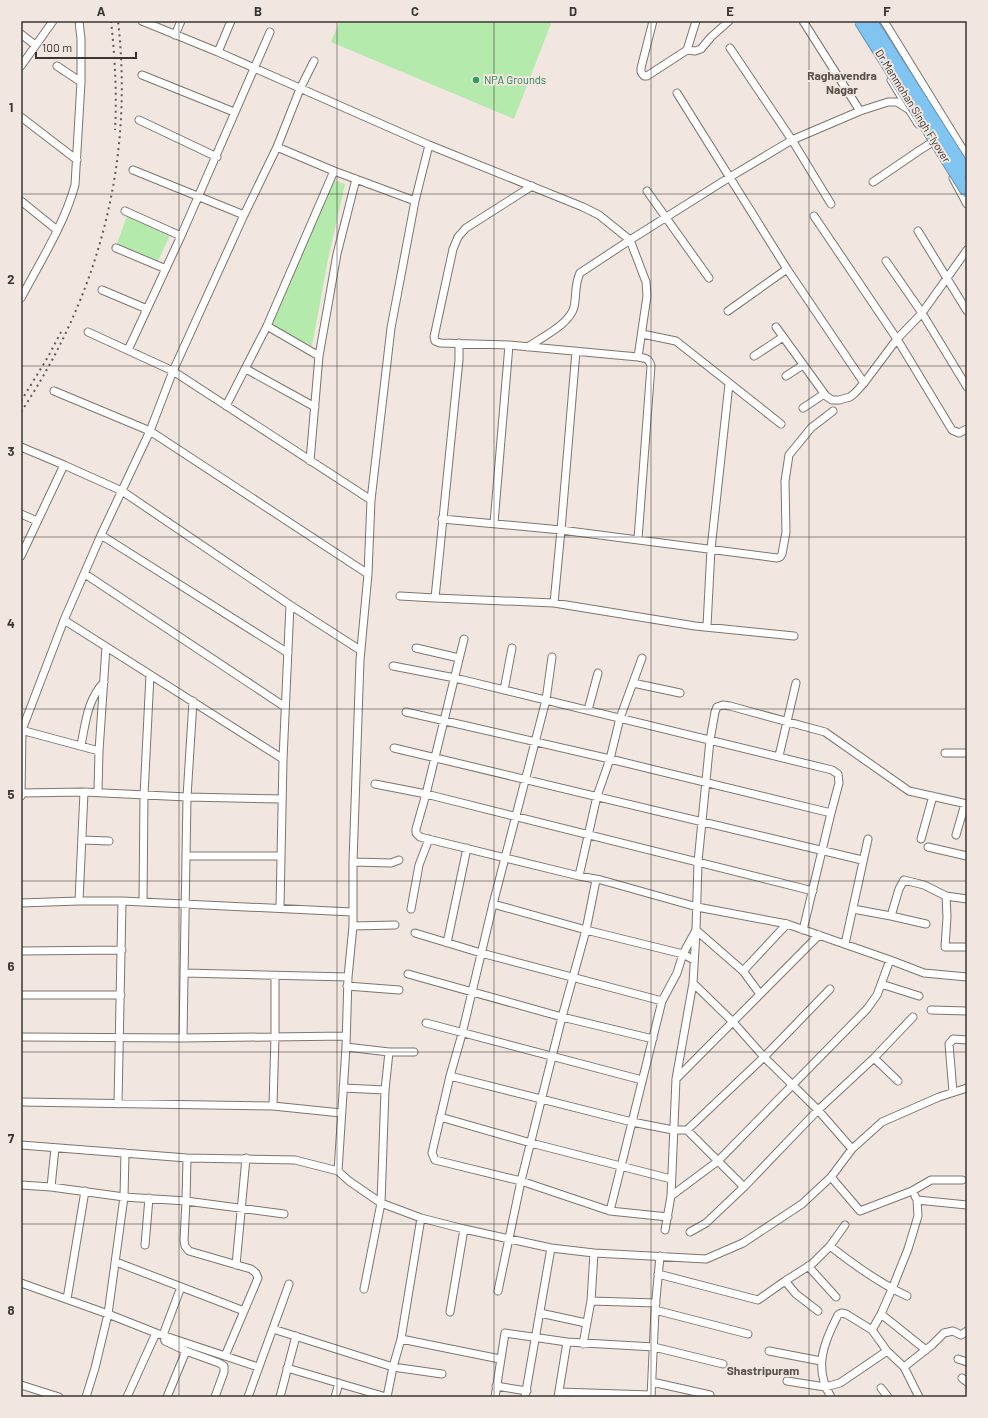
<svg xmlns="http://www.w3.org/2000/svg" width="988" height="1418" font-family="Barlow,sans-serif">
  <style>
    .green { fill: #b4eaac }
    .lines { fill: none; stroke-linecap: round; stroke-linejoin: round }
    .minor-casing { stroke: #7e756f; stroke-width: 9 }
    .minor { stroke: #fff; stroke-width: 7 }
    .rail { stroke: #625c59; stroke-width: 2; stroke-dasharray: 2 4; stroke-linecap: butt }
    .highway-bridge-casing { stroke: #6892ae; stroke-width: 13; stroke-linecap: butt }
    .highway-bridge { stroke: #80c4f1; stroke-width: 11 }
    .grid { fill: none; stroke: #3a3633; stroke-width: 1; stroke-opacity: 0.55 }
    .leisure-dot { fill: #2e9e5b; stroke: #f1e6e0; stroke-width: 1.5 }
    .labels { text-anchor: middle; stroke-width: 4; stroke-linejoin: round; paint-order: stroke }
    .leisure-label { font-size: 11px; fill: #27864d; stroke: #f1e6e0; text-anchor: start }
    .street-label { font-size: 11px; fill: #3a3633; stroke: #f1e6e0 }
    .neighbourhood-label { font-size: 12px; font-weight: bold; fill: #59514b; stroke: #f1e6e0 }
    .neatline { fill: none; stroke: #3a3633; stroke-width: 1.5 }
    .grid-label { font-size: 13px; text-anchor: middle; font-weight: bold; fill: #3a3633 }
  </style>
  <rect width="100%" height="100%" fill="#f1e6e0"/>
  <path class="green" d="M340,21H552L514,119L331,42Z
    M331,179L345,184L328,259L312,346L267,323Z
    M127,216L170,235L158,261L117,244Z"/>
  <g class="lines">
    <defs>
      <path id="minor" d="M142,21L218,52L429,145L583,207L599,215L630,240L646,282L647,296L638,357
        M653,21L641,68V72L644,76H647L687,50L695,51L701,49L711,37L729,21
        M803,21L860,111
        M884,21L967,156
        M21,34L35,45
        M175,35L181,21
        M730,48L792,140L831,204
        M687,50L696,21
        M218,52L231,21
        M21,66L53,21
        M57,66L81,82
        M142,75L234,112
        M891,80L918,124
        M677,93L787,269L728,311
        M21,117L77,160
        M139,120L217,157
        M277,147L334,171L415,201
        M133,170L244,215
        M953,178L967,204
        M873,182L920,150L931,143
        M532,186L466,228L458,237L453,249L434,337L435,341L440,343L509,345L638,357C645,358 649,358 651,366L638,539
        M647,191L709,278
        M21,201L57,230
        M125,211L181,236
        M814,216L897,339L952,430L959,433L967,429
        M918,231L967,311
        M116,248L166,269
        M886,261L922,313L967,387
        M787,269L864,383
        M102,290L147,309
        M21,298C40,262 64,225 75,185L81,82V39L79,21
        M267,326L319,356
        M776,327L826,396L832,400H839L850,397L855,393L864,383L897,339L922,313L967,250
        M88,332L173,371L371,500
        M642,334L676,341L781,424
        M459,343V360L435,598L554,603L695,626L794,636
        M528,347C542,337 570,324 574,307C577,294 574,286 580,273L630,240L730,177L792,140L860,111L888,102H897L908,109
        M128,350L181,236L270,32
        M754,356L783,337
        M246,369L315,407
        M786,376L803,365
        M54,391L150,431L368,574
        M226,406L267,326L334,171
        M803,408L824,394
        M21,447L64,465L122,491L290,605L360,650
        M310,461L319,356L337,254L356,179
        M21,514L37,521
        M442,519L561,530L777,558L780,557L782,554L786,532L785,481L789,455L811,428L833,411
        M494,523L509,345
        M101,535L288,653
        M21,556L64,465
        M85,574L285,707
        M400,596L435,598
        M554,603L561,530L576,351
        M64,620L283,759
        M707,626L711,549L729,384
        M464,639L426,794L416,829V833L420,837L579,876L601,880L697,907L787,924L890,960L924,973L967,977
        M416,648L459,658
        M552,657L546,700L493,904L462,1034L450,1076L432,1153L435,1160L521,1181L610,1211L668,1217
        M393,666L455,678L832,770L838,774L839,783L831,813L803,930
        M633,683L680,693
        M504,690L512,648
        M588,710L598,673
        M406,712L610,759L831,813
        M21,730L99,751
        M81,745C86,721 87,701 104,682
        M394,748L862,860
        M945,753H967
        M779,756L796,683
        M375,784L426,794L813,891
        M98,792L99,751L106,647
        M21,793L84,792L187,797L282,799
        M21,796L22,730L64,620L101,535L150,431L173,371L244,215L277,147L300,89L314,61
        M956,835L965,804
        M921,839L933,796
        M82,840L109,841
        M928,847L967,856
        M187,856H281
        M353,862L391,863L399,860
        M579,876L597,796L610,759L620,718L642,658
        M946,896L947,917L945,947H967
        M79,901L84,792
        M143,902L144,795L150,675
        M21,903L79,901H122L352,912
        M493,904L586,930L683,954L694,960
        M280,908L283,759L290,605
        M411,909L419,865L429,839
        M853,909L891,916L899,889L904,880L924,885L946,896L967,899
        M891,916L926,924
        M353,926L395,925
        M696,930L743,971L760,994
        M415,933L481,953L662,1001
        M447,943L467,848
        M845,944L868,839
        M21,951L122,950
        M743,971L787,924
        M185,973L348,977
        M408,974L562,1017L653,1039
        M693,983L733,1022L764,1057L818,1110L852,1149
        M881,984L919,996
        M347,986L399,990
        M21,995H121
        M931,1010L967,1011
        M426,1023L642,1080
        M21,1037L183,1038L346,1036
        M183,1038L187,797L193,701
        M346,1047L389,1052H414
        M874,1058L898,1081
        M450,1076L632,1122L673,1130H687L764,1057L830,989
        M676,1079L819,935
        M343,1088L385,1090
        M953,1092L949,1044L953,1039L967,1040
        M21,1102L273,1106L341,1113
        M118,1104L122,901
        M273,1106L275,1036V976
        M440,1117L531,1143L671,1179
        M687,1130L744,1187
        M21,1145L187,1158L295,1160L338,1171L349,1181L381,1203L421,1218L464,1229L551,1248L594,1253L706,1259L743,1243L802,1204L831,1177L852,1149L882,1122L939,1097L967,1088
        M55,1148L51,1187L124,1197L186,1201L284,1214
        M187,1158L186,1201L184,1240L185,1246L189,1251L251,1269L256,1273L258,1278L225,1356
        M338,1171L346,1047L348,977L353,926V862L360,660L368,574L371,500L391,328L415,201L429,145
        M831,1177L860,1211L912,1191L931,1180H962
        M21,1185L51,1187
        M671,1196L718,1161L867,1009L877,995L890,960
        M915,1196L917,1200L967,1205
        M610,1211L662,1001L677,973L683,954L696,930L698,862L710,740L715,712L717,707L723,705L730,706L825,732L909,791L967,804
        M665,1230L671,1196L676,1079L693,983L696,932
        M690,1232L706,1223L744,1187L818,1110L874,1058L913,1017
        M145,1245L149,1198
        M830,1246C854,1265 879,1283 907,1296
        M116,1262L244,1311
        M236,1265L246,1158
        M808,1266L836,1297
        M658,1274L758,1300L785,1281L812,1264L830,1246L845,1225
        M785,1281L796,1294L818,1311
        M21,1283L108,1314L124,1197L125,1153
        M364,1289L381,1203L385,1090L389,1052
        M498,1291L521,1181L562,1017L586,930L596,880
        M67,1299L85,1191
        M591,1301L656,1303
        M655,1310L748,1334
        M450,1312L464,1229
        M540,1313L586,1323
        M881,1314L926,1350
        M273,1329L393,1367L442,1374
        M872,1330L881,1314L892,1289L908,1249L918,1216L917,1200
        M401,1339L500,1359
        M583,1344L591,1301L594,1253
        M186,1351L219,1363L224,1366V1372L215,1397
        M769,1351L821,1361
        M958,1359L967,1362
        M904,1367L932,1345L944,1333L953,1331L961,1335L967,1331
        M287,1368L386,1397
        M962,1378L967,1382
        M787,1381L825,1387L840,1383L887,1351
        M652,1382L710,1395
        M21,1385L59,1397
        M496,1386L527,1391
        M881,1388L888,1397
        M559,1392L651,1395
        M86,1397L95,1368L108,1314L156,1333L258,1367
        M127,1397L156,1333
        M167,1397L186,1351L165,1341L163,1335L181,1287
        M248,1397L289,1284
        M280,1397L296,1336
        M335,1397L339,1383
        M387,1397L393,1367L401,1339L421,1218
        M495,1397L505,1333L567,1342L654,1347L723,1364
        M525,1397L551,1248
        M558,1397L567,1342
        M651,1397L655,1310L660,1256
        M831,1397C813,1368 824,1342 838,1315L841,1313L846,1314L872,1330L887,1351L904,1367L919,1397"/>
    </defs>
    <use href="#minor" class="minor-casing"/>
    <use href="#minor" class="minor"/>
    <path class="rail" d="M111,21C115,57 117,94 115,130
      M21,401L48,357L61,332
      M21,412C99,294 134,162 118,21"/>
    <defs>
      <path id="highway-bridge" d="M860,21L967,192
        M871,21L967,172"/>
    </defs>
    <use href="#highway-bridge" class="highway-bridge-casing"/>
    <use href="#highway-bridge" class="highway-bridge"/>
  </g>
  <path class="grid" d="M179,21V1397M337,21V1397M494,21V1397M651,21V1397M809,21V1397M21,194H967M21,366H967M21,537H967M21,709H967M21,881H967M21,1052H967M21,1224H967"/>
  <circle class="leisure-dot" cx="476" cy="80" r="4"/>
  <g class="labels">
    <g class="leisure-label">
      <text x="484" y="84">NPA Grounds</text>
    </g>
    <g class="street-label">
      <text transform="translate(913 106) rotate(58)" y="4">Dr.Manmohan Singh Flyover</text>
    </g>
    <g class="neighbourhood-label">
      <text x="842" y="80">Raghavendra<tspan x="842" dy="14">Nagar</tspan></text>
      <text x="763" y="1375">Shastripuram</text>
    </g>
  </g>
  <rect width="988" height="1418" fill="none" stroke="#f1e6e0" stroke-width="44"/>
  <path d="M36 52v6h100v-6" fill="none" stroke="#3a3633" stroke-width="2"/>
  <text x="42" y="52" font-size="12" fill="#3a3633" stroke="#f1e6e0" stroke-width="3" paint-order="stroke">100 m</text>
  <rect x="22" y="22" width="944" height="1374" class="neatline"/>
  <g class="grid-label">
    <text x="101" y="16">A</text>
    <text x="258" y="16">B</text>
    <text x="415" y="16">C</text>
    <text x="573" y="16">D</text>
    <text x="730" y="16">E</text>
    <text x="887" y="16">F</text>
    <text x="11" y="112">1</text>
    <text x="11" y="284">2</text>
    <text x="11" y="456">3</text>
    <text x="11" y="628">4</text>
    <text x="11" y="799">5</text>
    <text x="11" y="971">6</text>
    <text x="11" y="1143">7</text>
    <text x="11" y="1315">8</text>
  </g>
</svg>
